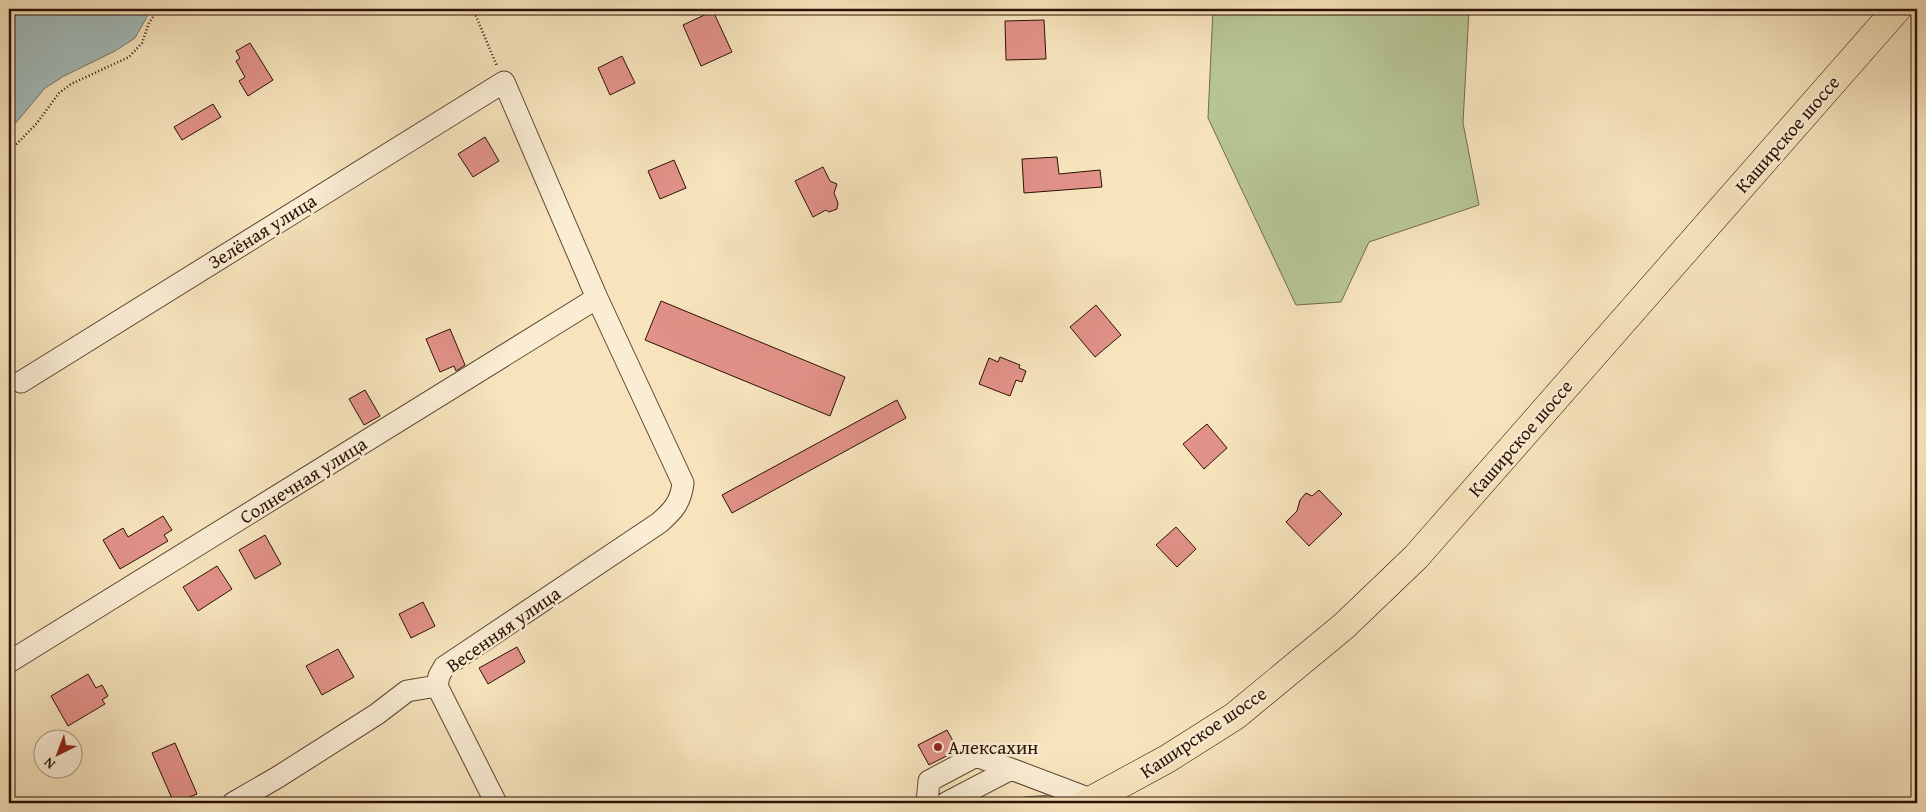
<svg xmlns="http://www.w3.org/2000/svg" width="1926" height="812" font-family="'Gentium Book Plus',serif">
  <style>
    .green { fill: #b7c595; stroke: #716b4d }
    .water { fill: #a1bcbb; stroke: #727872 }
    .building { fill: #e29289; stroke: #2b1105 }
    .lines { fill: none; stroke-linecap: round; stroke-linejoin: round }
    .minor-casing { stroke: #5e4633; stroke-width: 23 }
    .major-casing { stroke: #2b1105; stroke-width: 29 }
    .path { stroke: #2b1105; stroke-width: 2.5; stroke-dasharray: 1 2.5; stroke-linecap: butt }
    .minor { stroke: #faedd4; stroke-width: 21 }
    .major { stroke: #f7e4bd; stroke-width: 28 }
    .poi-dot { fill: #8f2418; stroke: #faedd4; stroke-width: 2 }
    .labels { text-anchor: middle; stroke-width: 5; stroke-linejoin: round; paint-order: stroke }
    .street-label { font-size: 19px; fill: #2b1105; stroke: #faedd4 }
    .poi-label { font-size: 19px; fill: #2b1105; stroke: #faedd4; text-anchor: start }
  </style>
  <rect width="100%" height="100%" fill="#f7e4bd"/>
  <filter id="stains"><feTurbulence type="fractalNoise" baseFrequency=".004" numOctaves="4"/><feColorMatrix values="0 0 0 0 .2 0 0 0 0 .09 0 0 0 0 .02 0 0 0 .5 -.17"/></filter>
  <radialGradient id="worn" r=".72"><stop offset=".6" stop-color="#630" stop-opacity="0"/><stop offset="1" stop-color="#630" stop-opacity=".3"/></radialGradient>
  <path class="green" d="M1213,9H1469L1463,123L1479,205L1369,242L1341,302L1296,305L1208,118Z
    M1051,795L1059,803H1011L1024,797Z"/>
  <path class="water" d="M9,9H143L148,15L135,38L115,51L64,76L45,88L9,131Z"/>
  <path class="building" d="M713,11L732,52L701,66L683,25Z
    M1044,20L1046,59L1006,60L1005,21Z
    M250,43L273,80L248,96L239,81L245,77L236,61L240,58L236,51Z
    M622,56L635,83L610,95L598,68Z
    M213,104L221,117L182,140L174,127Z
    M485,137L499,161L473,177L458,154Z
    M1057,157L1059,174L1100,170L1102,187L1024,193L1022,159Z
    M674,160L686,188L660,199L648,171Z
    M823,167L830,181L837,184L834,193L838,203L837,209L829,212L826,210L813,217L795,181Z
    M661,301L845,377L830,416L645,340Z
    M1096,305L1121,335L1095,357L1070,327Z
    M450,329L465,365L456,371L454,366L440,372L426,339Z
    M1000,357L1020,365L1019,368L1026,371L1022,382L1016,380L1010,396L979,384L989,358L998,362Z
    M365,390L380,416L364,425L349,399Z
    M897,400L906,418L732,513L722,495Z
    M1207,424L1227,448L1204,469L1183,444Z
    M1319,490L1342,514L1309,546L1286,522L1297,511L1300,500L1306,493L1312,496Z
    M163,516L172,530L164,535L168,541L120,569L103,540L123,528L128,537Z
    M1176,527L1196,549L1177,567L1156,545Z
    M265,535L281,564L255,579L239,550Z
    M217,566L232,589L198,611L183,587Z
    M423,602L435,626L411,638L399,614Z
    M517,647L525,662L488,684L479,668Z
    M338,649L354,677L322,695L306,666Z
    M88,674L96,688L102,685L108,696L102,700L105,704L68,726L51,696Z
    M947,730L958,750L929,765L918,745Z
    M175,743L197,794L174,803L152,753Z"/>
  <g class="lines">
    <defs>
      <path id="minor" d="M21,382L504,82L597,298L683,483C681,502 673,511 659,523L444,667L439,676L437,686
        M9,662L597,298
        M437,686L496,803
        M233,803L278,777L377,714L407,691L437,686
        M927,803L929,781L976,756L1011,769
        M946,803L1011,769L1093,800"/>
      <path id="major" d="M1086,803L1167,759L1235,716L1344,626L1416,557L1897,9"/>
    </defs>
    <use href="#minor" class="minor-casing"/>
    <use href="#major" class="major-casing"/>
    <path class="path" d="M473,9L497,66
      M9,152L37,123L59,93L71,84L129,57L142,43L149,23L155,14L167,9"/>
    <use href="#minor" class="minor"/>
    <use href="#major" class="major"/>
  </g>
  <circle class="poi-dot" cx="938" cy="747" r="5"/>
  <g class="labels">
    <g class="street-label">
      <text transform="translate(1787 134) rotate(-49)" y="7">Каширское шоссе</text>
      <text transform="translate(262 231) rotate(-32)" y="7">Зелёная улица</text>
      <text transform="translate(1520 438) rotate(-49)" y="7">Каширское шоссе</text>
      <text transform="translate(303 480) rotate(-32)" y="7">Солнечная улица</text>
      <text transform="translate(503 629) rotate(-35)" y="7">Весенняя улица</text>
      <text transform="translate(1203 732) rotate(-34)" y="7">Каширское шоссе</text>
    </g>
    <g class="poi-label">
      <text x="948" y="754">Алексахин</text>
    </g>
  </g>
  <rect width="1926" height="812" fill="none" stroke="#f7e4bd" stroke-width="30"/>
  <rect x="10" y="10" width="1906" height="792" fill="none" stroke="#2b1105" stroke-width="2.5"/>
  <rect x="15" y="15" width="1896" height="782" fill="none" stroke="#2b1105"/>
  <g transform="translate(58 754) rotate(222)"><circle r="24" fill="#faedd4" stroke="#a79581"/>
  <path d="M0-4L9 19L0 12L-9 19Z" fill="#8f2418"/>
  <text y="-8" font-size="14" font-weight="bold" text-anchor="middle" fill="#2b1105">N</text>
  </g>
  <rect width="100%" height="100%" filter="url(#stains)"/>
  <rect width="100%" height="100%" fill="url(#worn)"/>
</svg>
